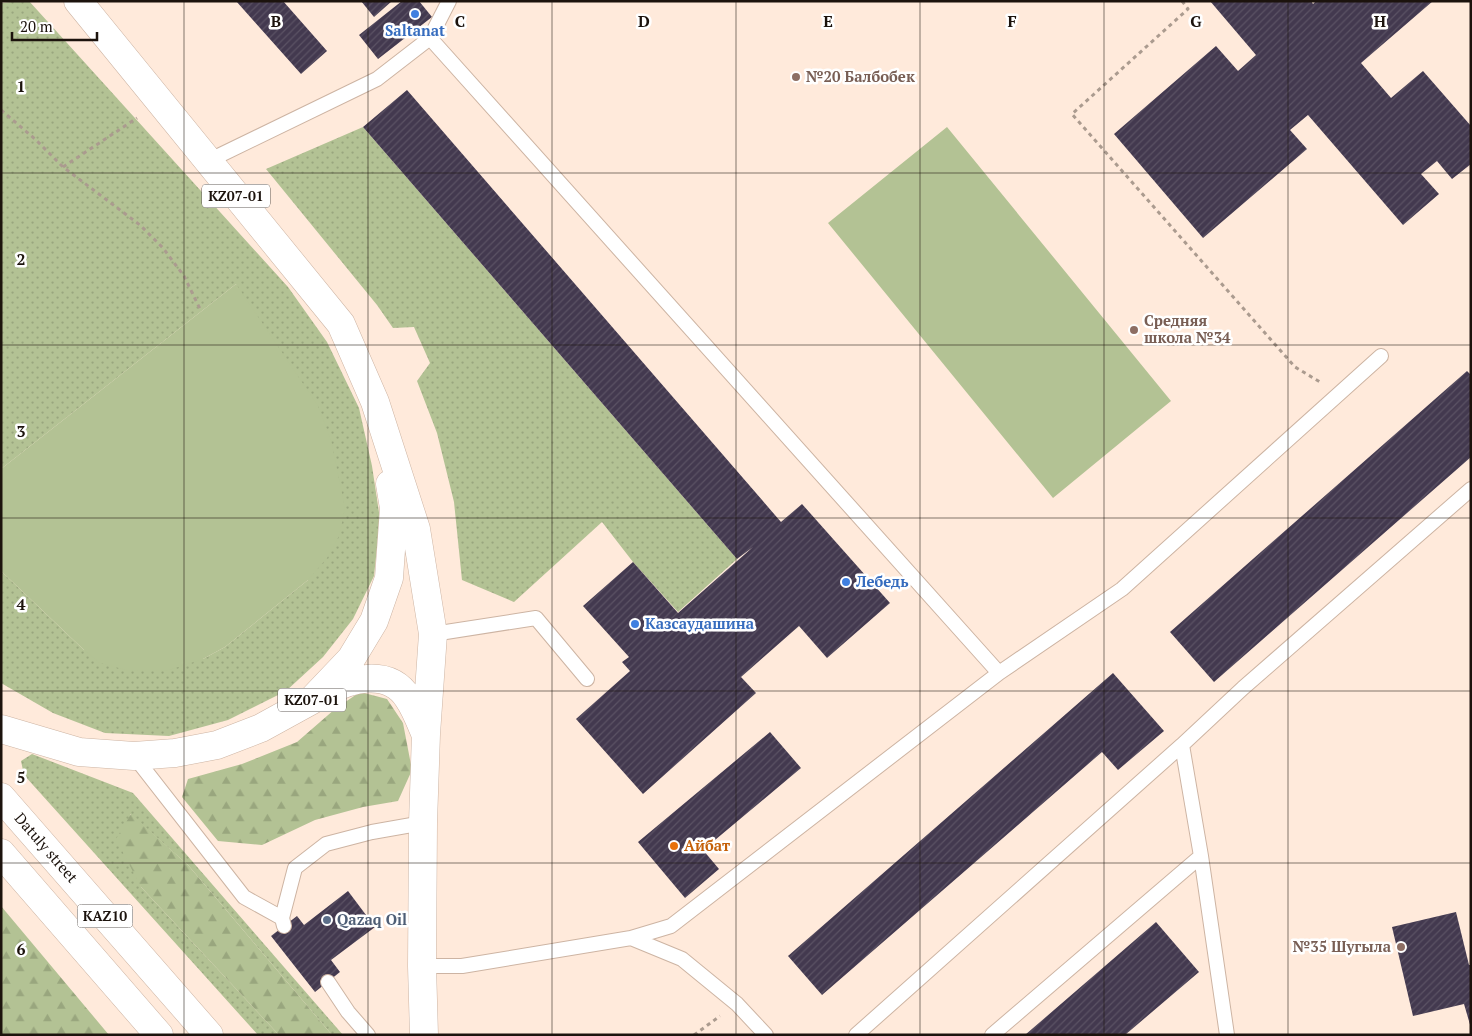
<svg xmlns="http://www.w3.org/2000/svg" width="1472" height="1036" font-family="'PT Serif',serif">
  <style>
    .grass { fill: url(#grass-dots) }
    .forest { fill: url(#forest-firs) }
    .pitch { fill: #b3c294 }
    .building { fill: url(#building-hatch) }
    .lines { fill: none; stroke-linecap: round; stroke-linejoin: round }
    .lane-casing { stroke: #cdb4a3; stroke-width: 16 }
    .primary-casing { stroke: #cdb4a3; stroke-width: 29 }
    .highway-casing { stroke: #cdb4a3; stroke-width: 29 }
    .path { stroke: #ab9b8f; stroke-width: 3; stroke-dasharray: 4 4; stroke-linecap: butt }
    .lane { stroke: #fff; stroke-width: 14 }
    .primary { stroke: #fff; stroke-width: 28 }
    .highway { stroke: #fff; stroke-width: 28 }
    .grid { fill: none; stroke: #1c130d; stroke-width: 1; stroke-opacity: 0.55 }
    .shop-dot { fill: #3f7fe0; stroke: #fff; stroke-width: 2 }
    .education-dot { fill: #8d6e63; stroke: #fff; stroke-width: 2 }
    .food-dot { fill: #e8710a; stroke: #fff; stroke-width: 2 }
    .service-dot { fill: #5c6f8a; stroke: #fff; stroke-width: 2 }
    .labels { text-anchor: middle; stroke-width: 5; stroke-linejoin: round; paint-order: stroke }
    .shield { fill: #fff; stroke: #605a56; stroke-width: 1 }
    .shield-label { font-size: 14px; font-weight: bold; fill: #1c130d }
    .shop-label { font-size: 15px; font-weight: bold; fill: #366cbe; stroke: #fff; text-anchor: start }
    .education-label { font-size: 15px; font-weight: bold; fill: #785e54; stroke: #fff; text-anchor: start }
    .food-label { font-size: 15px; font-weight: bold; fill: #c56008; stroke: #fff; text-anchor: start }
    .street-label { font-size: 15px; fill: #1c130d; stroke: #fff }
    .service-label { font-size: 15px; font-weight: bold; fill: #4e5e75; stroke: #fff; text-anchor: start }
    .grid-label { font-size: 16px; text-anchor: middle; font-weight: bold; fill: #1c130d; stroke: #fff; stroke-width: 5; stroke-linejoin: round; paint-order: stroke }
  </style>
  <defs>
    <pattern id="grass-dots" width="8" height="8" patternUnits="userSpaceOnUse" patternTransform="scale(1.25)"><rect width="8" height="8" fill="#b3c294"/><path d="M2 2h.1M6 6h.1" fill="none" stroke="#99a67e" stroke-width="1.8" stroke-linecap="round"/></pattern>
    <pattern id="forest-firs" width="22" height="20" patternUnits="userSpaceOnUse" patternTransform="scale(1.25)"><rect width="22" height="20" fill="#b3c294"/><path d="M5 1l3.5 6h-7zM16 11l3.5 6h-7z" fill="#99a67e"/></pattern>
    <pattern id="building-hatch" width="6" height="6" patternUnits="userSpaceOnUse" patternTransform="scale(1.25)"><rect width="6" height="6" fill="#43394f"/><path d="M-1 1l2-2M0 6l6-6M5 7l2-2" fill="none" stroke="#5b5264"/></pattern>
  </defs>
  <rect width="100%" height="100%" fill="#ffeadb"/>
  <path class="grass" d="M21,1H29L288,287L327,342L359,408L372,466L380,519L374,576L353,619L323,657L286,691L228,720L169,736L105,733L53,713L1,683V571L84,650L203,659L225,647L308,580L236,284L1,469V3Z
    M363,127L737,559L678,612L633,562L602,522L514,602L462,580L454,502L437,433L417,381L430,363L414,327L393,328L377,305L266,169Z
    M32,754L133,793L343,1035H332L188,865L130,814L141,887L279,1035H258L24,775L21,761Z"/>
  <path class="forest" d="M360,692L387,699L403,723L412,770L398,801L363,807L315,820L262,845L218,841L182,797L188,779L242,764L297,742L335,709Z
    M131,814L188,865L332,1035H279L141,887L116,839Z
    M1,906L109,1035H1Z"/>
  <path class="pitch" d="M947,127L1171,401L1053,498L828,223Z
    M236,284L318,406L331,440L345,508L339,536L327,558L308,580L225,647L203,659L169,670L130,671L100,663L84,650L1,571V469Z"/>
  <path class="building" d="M236,1H283L327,51L301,74Z
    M361,1H392L374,17Z
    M402,1H419L432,17L378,59L359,35Z
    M1210,1H1311L1313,4L1316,1H1433L1361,63L1391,98L1423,71L1471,126V164L1452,179L1437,161L1421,174L1439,194L1403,225L1308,115L1290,130L1307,149L1203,238L1114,134L1216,46L1238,71L1256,55Z
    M407,90L781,522L802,504L890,603L827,658L799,626L741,677L756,693L643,794L576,719L630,671L622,662L629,657L583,606L633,562L678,613L753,547L737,559L363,127Z
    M1467,371L1471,375V457L1214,682L1170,632Z
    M1113,673L1164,731L1118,770L1102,752L822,995L788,956Z
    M770,732L801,768L703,850L719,869L685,898L638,842Z
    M348,891L375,927L331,960L340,972L315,992L271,936L297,916L304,925Z
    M1456,912L1469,965H1471V1028L1464,1004L1413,1016L1392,927Z
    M1156,922L1199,972L1125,1035H1025Z"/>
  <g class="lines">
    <defs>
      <path id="lane" d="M430,38L999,673
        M208,161L377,79L430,38L449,1
        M433,634L536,618L587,679
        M134,756L244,897L282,918L284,926
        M1201,856L1227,1035
        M282,918L295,868L326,844L372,832L423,823
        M631,938L682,959L737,1004L766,1035
        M422,966H462L631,938L671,926L999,673L1122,589L1381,356
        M328,982L348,1012L368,1035
        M856,1035L1182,745
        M992,1035L1201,856L1182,745L1243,688L1471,489"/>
      <path id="primary" d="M78,1L341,324L375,402L416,529L433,634L426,734L423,823L422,966L424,1035
        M325,693C350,678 389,668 408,698C415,708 420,721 425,733
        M1,729L79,752L134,756L175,753L217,745L261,728L312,700L351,659L374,621L389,578L394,508L390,484"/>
      <path id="highway" d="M1,797L209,1035
        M1,853L159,1035"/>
    </defs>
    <use href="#lane" class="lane-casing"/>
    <use href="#primary" class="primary-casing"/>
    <use href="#highway" class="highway-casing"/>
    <path class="path" d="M1182,1L1188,9L1072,114L1295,367L1320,382
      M1,110L35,139L63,167L140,225L163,248L184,276L201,311
      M63,167L137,118
      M694,1035L720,1016"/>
    <use href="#lane" class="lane"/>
    <use href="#primary" class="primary"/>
    <use href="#highway" class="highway"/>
  </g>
  <path class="grid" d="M184,1V1035M368,1V1035M552,1V1035M736,1V1035M920,1V1035M1104,1V1035M1288,1V1035M1,173H1471M1,345H1471M1,518H1471M1,691H1471M1,863H1471"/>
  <g class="shop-dot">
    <circle cx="415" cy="14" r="5"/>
    <circle cx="846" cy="582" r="5"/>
    <circle cx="635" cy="624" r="5"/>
  </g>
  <g class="education-dot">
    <circle cx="796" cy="77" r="5"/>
    <circle cx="1134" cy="330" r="5"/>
    <circle cx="1401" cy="947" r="5"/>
  </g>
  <circle class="food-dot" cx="674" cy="846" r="5"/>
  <circle class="service-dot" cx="327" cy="920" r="5"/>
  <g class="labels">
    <g class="shield">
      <rect x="202" y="184.5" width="68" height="23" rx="4"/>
      <rect x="278" y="688.5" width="68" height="23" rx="4"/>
      <rect x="77.5" y="904.5" width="55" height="23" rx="4"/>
    </g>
    <g class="shield-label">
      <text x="236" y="201">KZ07-01</text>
      <text x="312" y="705">KZ07-01</text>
      <text x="105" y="921">KAZ10</text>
    </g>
    <g class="shop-label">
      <text x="415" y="36" text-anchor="middle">Saltanat</text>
      <text x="856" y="587">Лебедь</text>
      <text x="645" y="629">Казсаудашина</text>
    </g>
    <g class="education-label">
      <text x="806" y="82">№20 Балбобек</text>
      <text x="1144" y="326">Средняя<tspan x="1144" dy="17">школа №34</tspan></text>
      <text x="1391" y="952" text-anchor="end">№35 Шугыла</text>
    </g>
    <g class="food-label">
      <text x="684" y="851">Айбат</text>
    </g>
    <g class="street-label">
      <text transform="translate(46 848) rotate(49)" y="5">Datuly street</text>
    </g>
    <g class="service-label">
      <text x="337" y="925">Qazaq Oil</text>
    </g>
  </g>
  <g class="grid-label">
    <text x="276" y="27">B</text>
    <text x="460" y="27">C</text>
    <text x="644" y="27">D</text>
    <text x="828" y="27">E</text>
    <text x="1012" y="27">F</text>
    <text x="1196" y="27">G</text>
    <text x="1380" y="27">H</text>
    <text x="21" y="92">1</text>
    <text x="21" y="265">2</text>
    <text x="21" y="437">3</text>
    <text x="21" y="610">4</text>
    <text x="21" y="783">5</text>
    <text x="21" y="955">6</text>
  </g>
  <rect width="1472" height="1036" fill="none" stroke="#1c130d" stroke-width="5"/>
  <path d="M12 32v8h85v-8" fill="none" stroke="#1c130d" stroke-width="2.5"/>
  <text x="20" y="32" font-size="15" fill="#1c130d" stroke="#ffffff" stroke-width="4" paint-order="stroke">20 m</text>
</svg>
